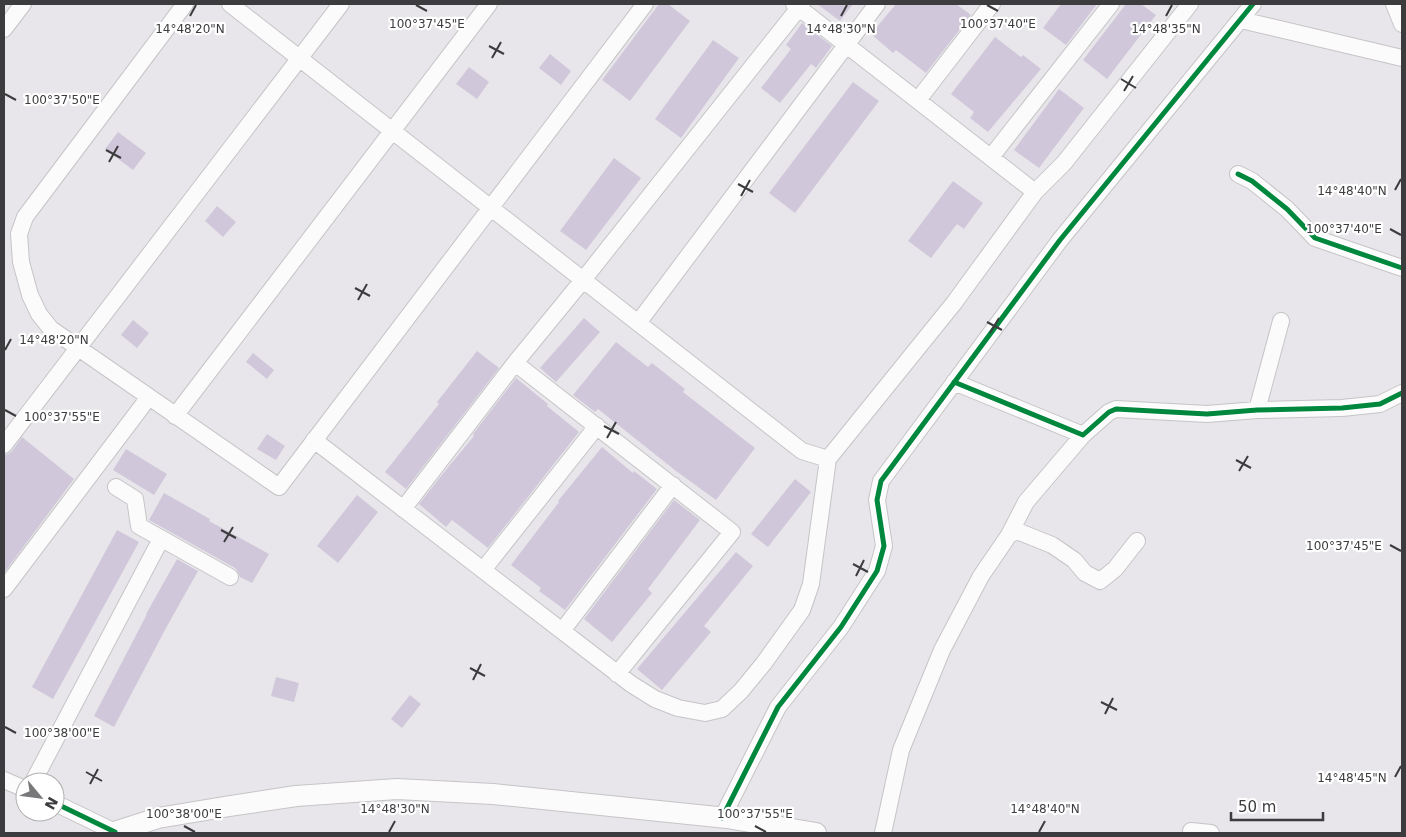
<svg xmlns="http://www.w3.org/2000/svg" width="1406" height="837" font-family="'DejaVu Sans',sans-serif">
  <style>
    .building { fill: #d0c8da }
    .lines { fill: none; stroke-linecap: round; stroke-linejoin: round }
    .minor-casing { stroke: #c5c4c6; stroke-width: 18 }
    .major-casing { stroke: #c5c4c6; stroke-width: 22 }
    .minor { stroke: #fcfbfc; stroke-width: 16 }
    .major { stroke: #fcfbfc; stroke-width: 20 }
    .cycleway-casing { stroke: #fff; stroke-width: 8 }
    .cycleway { stroke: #00873e; stroke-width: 5 }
    .ticks { fill: none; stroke: #3c3b3e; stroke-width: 2 }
    .ticks-label { font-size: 12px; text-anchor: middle; fill: #3c3b3e; stroke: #fff; stroke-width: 4.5; stroke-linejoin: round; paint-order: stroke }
  </style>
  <rect width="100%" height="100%" fill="#e8e6ea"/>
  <path class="building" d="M659,4H668L690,21L630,101L602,80Z
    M817,4H853L840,21Z
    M896,4H956L971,15L926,73L896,50L893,53L871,34Z
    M1061,4H1097L1066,45L1043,28Z
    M1126,4H1141L1156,15L1107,79L1083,60Z
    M802,23L832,46L816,68L811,64L780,103L761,88L791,49L786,45Z
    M995,37L1021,57L1023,55L1041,69L988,132L970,118L974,112L951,94Z
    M713,40L739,58L681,138L655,119Z
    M550,54L571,71L561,85L539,68Z
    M469,67L489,82L477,99L456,84Z
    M853,82L879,101L795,213L769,193Z
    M1059,89L1084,108L1039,168L1014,150Z
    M118,132L146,153L133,170L105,149Z
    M614,158L641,178L586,250L560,231Z
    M953,181L983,203L964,229L957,224L931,258L908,241Z
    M217,206L236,222L223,237L205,221Z
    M584,318L600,332L556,382L540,368Z
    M133,320L149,333L137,348L121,335Z
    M616,342L648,367L652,363L685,389L683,392L755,448L716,500L676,471L598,409L595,412L573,395Z
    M477,351L499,368L406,489L385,472L439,404L437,402Z
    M253,353L274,370L267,379L246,362Z
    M516,378L548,404L547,406L579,432L488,548L452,520L446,527L419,504L449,466L474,436L473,434Z
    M267,434L285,446L276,460L257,449Z
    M22,437L74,479L4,573V455L8,454L12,451Z
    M602,447L633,473L634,471L657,489L565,610L539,591L541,588L511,565L559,502L558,501Z
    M126,449L167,474L154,495L113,470Z
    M795,479L811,492L768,547L751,534Z
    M164,493L210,519L209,521L269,554L252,583L240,577L238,572L235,568L149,520Z
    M357,495L378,512L338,563L317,546Z
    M674,500L700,520L648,589L652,593L612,642L584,619Z
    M117,530L139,542L53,699L32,687Z
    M736,552L753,566L704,626L711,632L662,690L637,669Z
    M177,559L198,571L166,628L114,727L94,716L147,614H146Z
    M276,677L299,683L294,702L271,696Z
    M410,695L421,704L402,728L391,719Z"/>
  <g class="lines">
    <defs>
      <path id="minor" d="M185,4L25,217L19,234L21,262L30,295L39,314L51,329L279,487L645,4
        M230,4L802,451L828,459
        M794,4L1035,192
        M1394,4L1402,24
        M1241,20L1402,58
        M4,29L23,4
        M918,100L992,4
        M991,157L1111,4
        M1238,174L1252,181L1287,209L1315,238L1402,268
        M638,323L877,4
        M515,363L732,532L617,674
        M954,382L1083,435L1109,412L1116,409L1207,414L1257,410L1342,408L1380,404L1402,393
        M1257,410L1281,321
        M175,416L489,4
        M314,440L631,684L655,699L678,708L705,713L722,709L741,691L764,663L802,610L811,584L828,459L954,303L1035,192L1064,163L1190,4
        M4,445L341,4
        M116,487L135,499L139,526L230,577
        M403,509L515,363L583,280L802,4
        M1009,535L1026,502L1083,435
        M483,570L597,426
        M4,589L149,397
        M562,631L673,485
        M4,780L25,789
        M33,782L161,539
        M55,803L115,832
        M722,818L778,707L841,627L877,571L884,546L877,500L881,481L1060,240L1253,4
        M1191,831L1211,833
        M883,833L901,750L942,650L981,576L1009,535L1017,531L1052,545L1074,560L1085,573L1100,581L1115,569L1137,541"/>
      <path id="major" d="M111,833L158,818L230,806L296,796L397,789L493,794L727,818L816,833"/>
    </defs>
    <use href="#minor" class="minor-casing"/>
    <use href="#major" class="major-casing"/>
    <use href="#minor" class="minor"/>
    <use href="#major" class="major"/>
    <defs>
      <path id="cycleway" d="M1238,174L1252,181L1287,209L1315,238L1402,268
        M954,382L1083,435L1109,412L1116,409L1207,414L1257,410L1342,408L1380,404L1402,393
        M55,803L115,832
        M722,818L778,707L841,627L877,571L884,546L877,500L881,481L1060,240L1253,4"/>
    </defs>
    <use href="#cycleway" class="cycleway-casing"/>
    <use href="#cycleway" class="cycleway"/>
  </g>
  <path class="ticks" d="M416,5L427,11M987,5L998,11M190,16L196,5M841,16L847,5M1166,16L1172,5M489,46L504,54M492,58L501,42M1121,79L1136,88M1124,91L1133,76M5,94L16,100M106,150L121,158M109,162L118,146M738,184L753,192M1395,190L1401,179M741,196L750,180M1390,229L1401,235M355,288L370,296M358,300L367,284M987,322L1002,330M990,333L999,318M5,350L11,339M5,410L16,416M604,426L619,434M607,438L616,422M1236,460L1251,468M1239,471L1248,456M221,530L236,538M224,542L233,527M1390,545L1401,551M853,564L868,572M856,576L864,560M470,668L485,676M473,680L481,664M1101,702L1117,710M1105,714L1113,698M5,727L16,733M86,772L102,781M1395,777L1401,766M90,784L98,769M184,826L195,832M755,826L766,832M389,832L395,821M1039,832L1045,821"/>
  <g class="ticks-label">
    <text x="427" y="28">100°37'45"E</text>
    <text x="998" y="28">100°37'40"E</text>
    <text x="190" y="33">14°48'20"N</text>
    <text x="841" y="33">14°48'30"N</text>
    <text x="1166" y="33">14°48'35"N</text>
    <text x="62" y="104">100°37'50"E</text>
    <text x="1352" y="195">14°48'40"N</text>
    <text x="1344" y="233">100°37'40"E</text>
    <text x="54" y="344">14°48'20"N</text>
    <text x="62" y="421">100°37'55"E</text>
    <text x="1344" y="550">100°37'45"E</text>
    <text x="62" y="737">100°38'00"E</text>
    <text x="1352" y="782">14°48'45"N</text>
    <text x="395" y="813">14°48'30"N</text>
    <text x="1045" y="813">14°48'40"N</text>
    <text x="184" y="818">100°38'00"E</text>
    <text x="755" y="818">100°37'55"E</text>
  </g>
  <rect width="1406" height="837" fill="none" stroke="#3c3b3e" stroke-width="10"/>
  <g transform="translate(40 797) rotate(119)"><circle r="24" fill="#ffffff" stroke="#b1b1b2"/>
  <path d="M0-4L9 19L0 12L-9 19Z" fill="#78777a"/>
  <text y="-8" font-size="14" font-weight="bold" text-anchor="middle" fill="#3c3b3e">N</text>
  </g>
  <path d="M1231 812v8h92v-8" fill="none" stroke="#3c3b3e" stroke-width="2.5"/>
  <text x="1238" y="812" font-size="15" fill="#3c3b3e" stroke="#ffffff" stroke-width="4" paint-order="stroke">50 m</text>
</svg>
